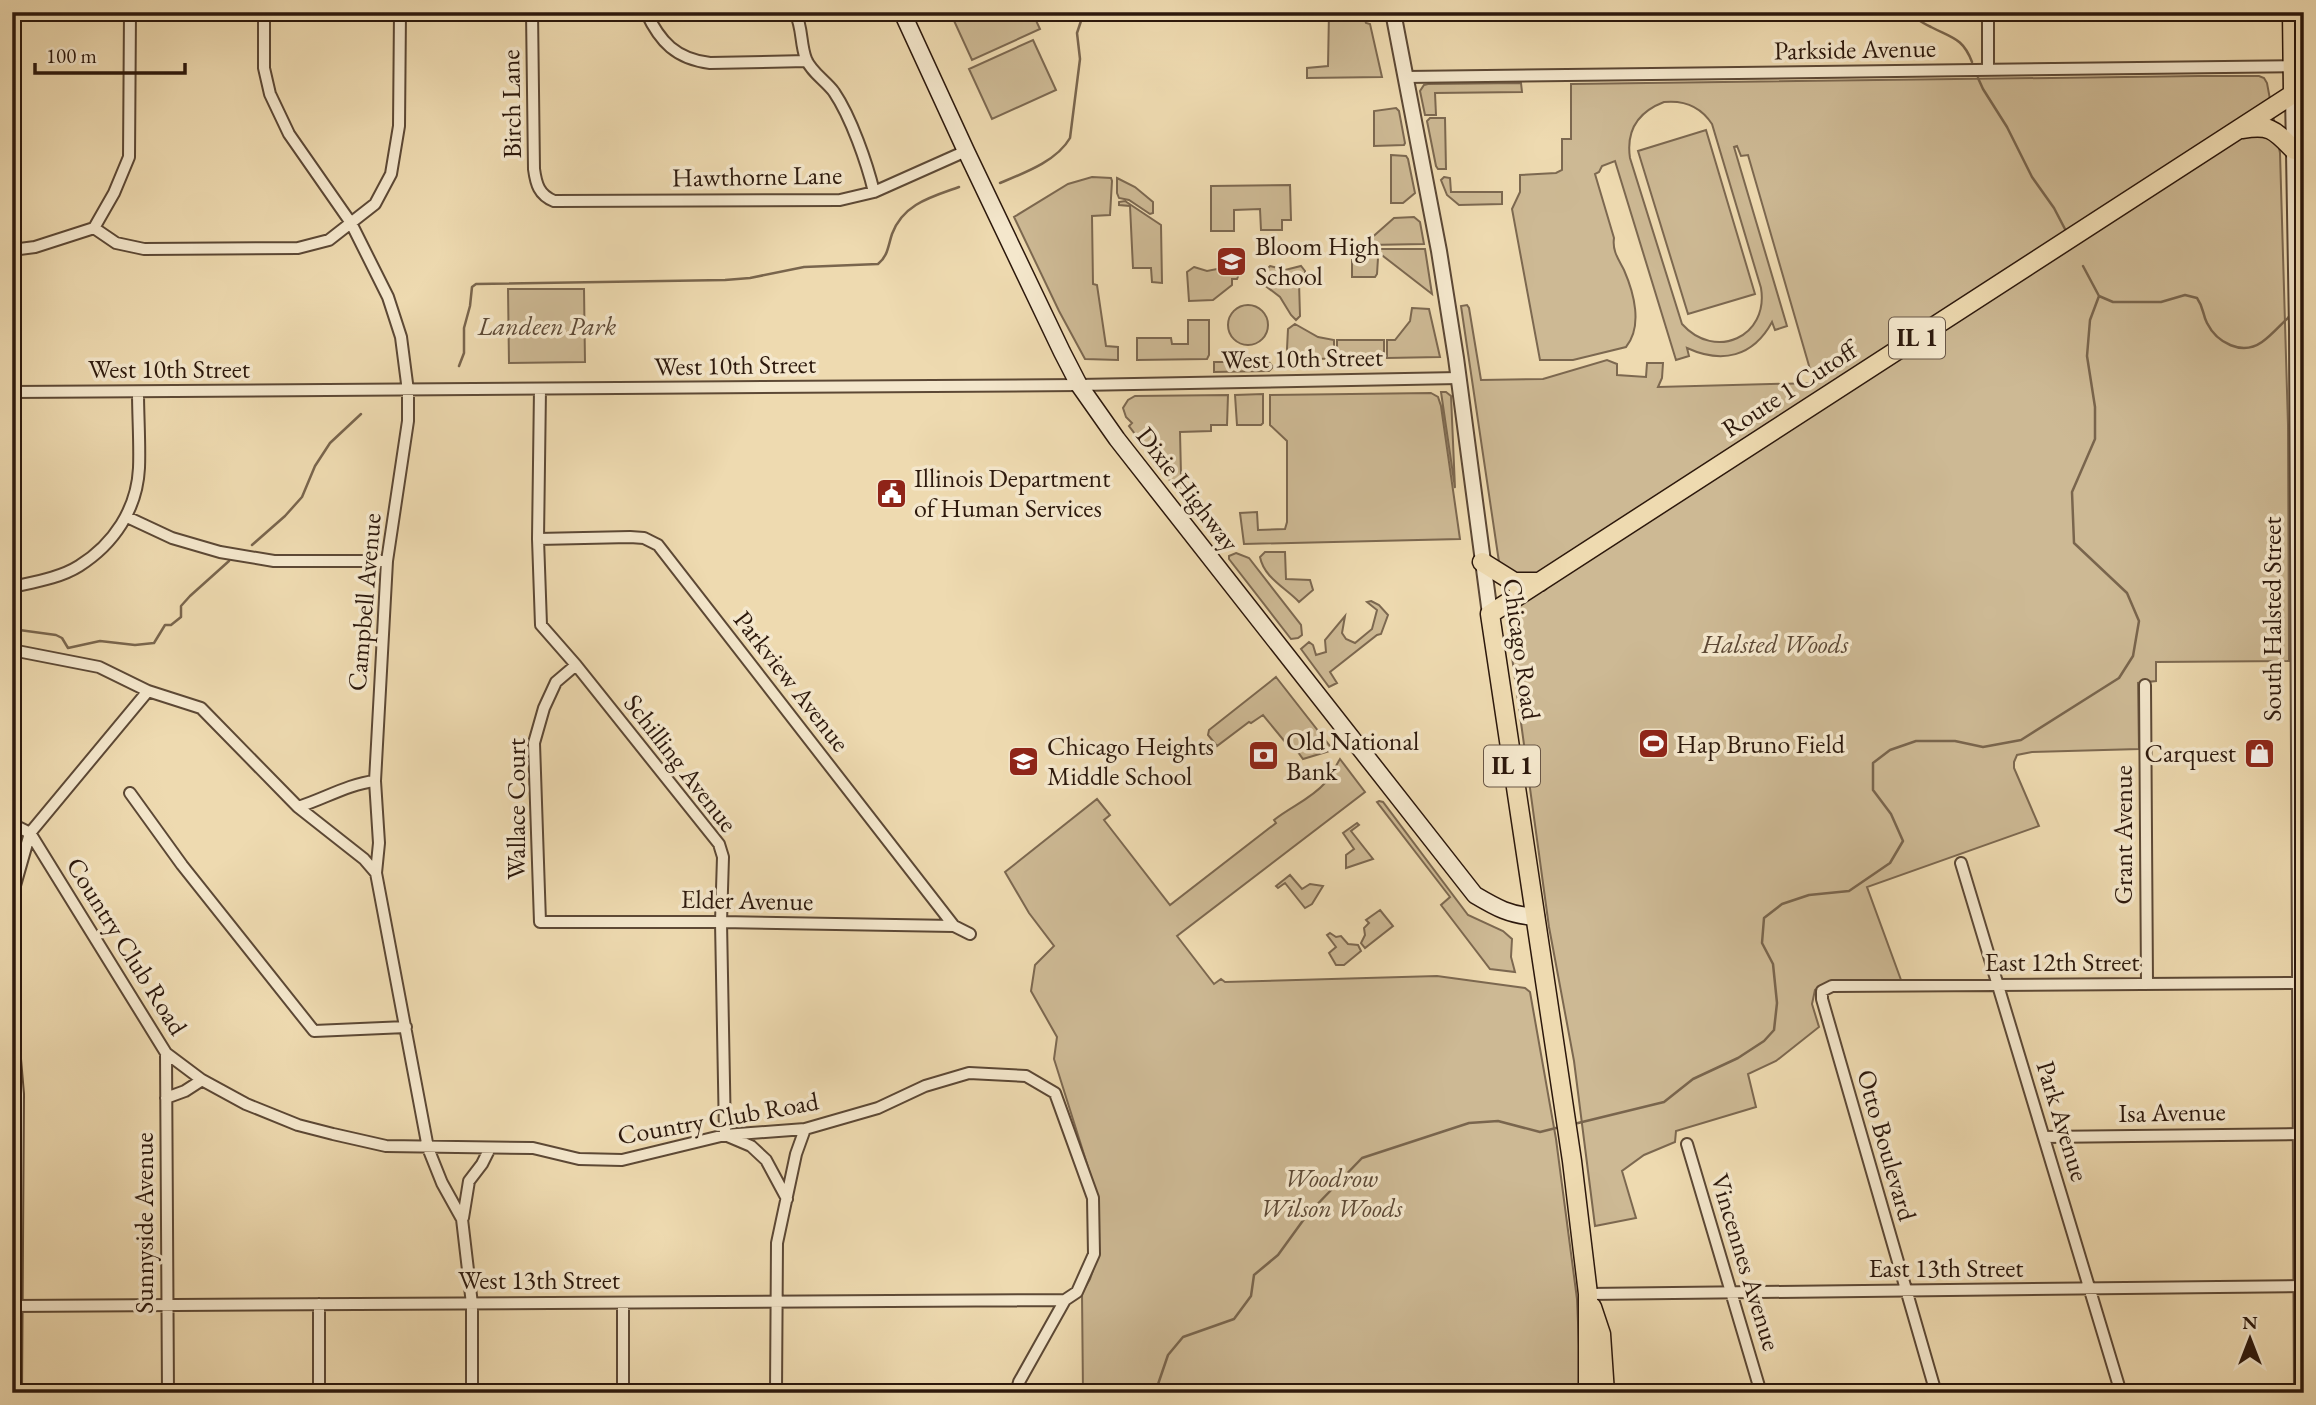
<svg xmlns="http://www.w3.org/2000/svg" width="2316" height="1405" font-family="'EB Garamond',serif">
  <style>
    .green { fill: #cdb994; stroke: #7c6850; stroke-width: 2; fill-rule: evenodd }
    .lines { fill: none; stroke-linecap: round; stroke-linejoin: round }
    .stream { stroke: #79654d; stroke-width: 2.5 }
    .minor-casing { stroke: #5c4835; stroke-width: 14 }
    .tertiary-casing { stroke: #5c4835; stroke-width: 18 }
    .secondary-casing { stroke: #2c180c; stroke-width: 19 }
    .primary-casing { stroke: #2c180c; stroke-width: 21 }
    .minor { stroke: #f4e7cc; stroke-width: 10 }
    .tertiary { stroke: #f4e7cc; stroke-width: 14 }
    .secondary { stroke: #f4e7cc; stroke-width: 16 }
    .primary { stroke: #eedab0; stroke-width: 18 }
    .labels { text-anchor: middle; stroke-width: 7; stroke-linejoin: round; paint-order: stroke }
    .shield { fill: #f4e7cc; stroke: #685646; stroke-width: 2 }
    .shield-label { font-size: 24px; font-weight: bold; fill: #2c180c }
    .street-label { font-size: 26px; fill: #2c180c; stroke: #f4e7cc }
    .poi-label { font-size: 26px; fill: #2c180c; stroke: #f4e7cc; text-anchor: start }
    .park-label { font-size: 26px; font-style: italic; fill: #5c4835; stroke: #f4e7cc }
  </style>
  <rect width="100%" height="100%" fill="#eedab0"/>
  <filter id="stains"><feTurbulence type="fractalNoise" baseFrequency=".00286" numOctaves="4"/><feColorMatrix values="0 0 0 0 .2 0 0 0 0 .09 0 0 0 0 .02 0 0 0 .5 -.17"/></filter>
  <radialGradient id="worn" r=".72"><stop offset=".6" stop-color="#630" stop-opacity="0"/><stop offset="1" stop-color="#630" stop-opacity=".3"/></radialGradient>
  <path class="green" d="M950,12H1032L1040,29L972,60Z
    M1329,12H1362L1366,23L1370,24L1382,77L1307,78V68L1328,66Z
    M1033,40L1056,90L992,119L969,69Z
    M2199,76H2259L2264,78L2267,83L2280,153L2288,425L2289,661L2156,662V681L2138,683L2139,749L2032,752L2017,755L2014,762V768L2039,826L1867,887L1901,980H1832L1815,990L1812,1004L1819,1027L1776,1061L1748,1074L1756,1107L1676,1131L1675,1142L1644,1155L1622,1171L1636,1218L1595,1226L1574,1061L1549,927L1499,562L1461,306L1467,305L1469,308L1481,380L1543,379L1607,360L1617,364V375L1646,377L1647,363H1663L1662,378L1658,387L1814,383L1748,155L1741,156L1737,146L1734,147L1787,326L1775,330L1772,322C1753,357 1722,364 1687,348L1689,356L1676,360L1615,161L1602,166L1599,172L1595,174L1614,238C1612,251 1619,260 1624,270C1634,293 1643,326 1626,347L1573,360H1540L1512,209L1520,192V175L1556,173L1562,170V139H1571V84ZM1664,102C1684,100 1701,107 1712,124L1761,288C1769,337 1715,361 1682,324L1630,158C1626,131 1638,112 1664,102Z
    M1521,83L1522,92L1435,93L1436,115H1425L1420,91L1424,85L1428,84Z
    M1396,108L1399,111L1405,143L1404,145L1374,146V111Z
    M1430,118H1445L1446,169H1438L1436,166L1427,121Z
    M1706,130L1755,294L1688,314L1638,151Z
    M1391,155L1406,156L1408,159L1415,193L1403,203H1391Z
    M1092,177L1111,178L1112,181L1110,215L1092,216L1093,284L1097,285L1106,346L1118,347V360L1085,359L1059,311L1014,217L1068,184Z
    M1444,177L1450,178L1451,192H1502V204L1459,205L1447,195L1441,180Z
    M1117,178L1135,187L1153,202V213L1150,214L1129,200L1119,198L1117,193Z
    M1290,185L1291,220H1282V230H1261L1260,209L1234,210V231H1211V186Z
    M1125,201L1161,225L1162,283L1152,282L1151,268H1133L1130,206L1119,205V202Z
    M1414,217L1420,222L1424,244L1368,245V241L1394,218Z
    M1358,249H1368L1378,258L1377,274L1375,277H1352V260H1357Z
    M1374,249H1425L1432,294Z
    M1270,266L1285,270L1301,266L1305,271V276H1299V278L1258,279L1256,270L1265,271Z
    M1194,267L1207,271L1217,269L1226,273L1239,274L1237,279H1232V285L1213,300L1189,301L1187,272Z
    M1299,282L1300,316L1296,320L1291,315L1280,297L1263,284Z
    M508,289H584L585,362L509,363Z
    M1228 325a20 20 0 1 1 40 0a20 20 0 1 1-40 0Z
    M1412,308L1429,309L1440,357L1387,358V340H1395L1410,321Z
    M1188,320H1209V355L1207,359L1137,360V338H1171L1172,344H1188Z
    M1295,324L1318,337L1334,340V359L1290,358L1287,349L1288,329Z
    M1337,340H1384V358H1337Z
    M1214,362H1269L1273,367L1269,371L1214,372Z
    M1441,392H1446L1451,396L1455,488Z
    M1431,393L1438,397L1441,406L1460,539L1244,544L1240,513L1257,512L1258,530L1285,529L1287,522V441L1270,425V395Z
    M1263,394V423L1261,425H1237L1235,395Z
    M1228,395L1227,425H1211V431L1180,432L1181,475L1189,488L1187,495L1184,499L1129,426L1132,423L1126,417L1123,408L1128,400L1135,396Z
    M1265,552H1285L1286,579L1310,580L1313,590L1299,602C1286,588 1264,578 1260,557Z
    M1236,553L1249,558L1301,625L1302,635L1298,638L1291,639L1229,559V556Z
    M1371,601L1379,605L1388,615L1381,634L1377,635L1330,672L1337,683L1329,687L1301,649L1309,642L1313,645L1316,655L1326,652L1325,640L1345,616L1342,633L1346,639L1355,643L1372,629L1377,610L1367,602Z
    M1276,677L1333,750L1303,759L1295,748H1290L1263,715L1251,723L1249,722L1217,746L1208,735L1209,730Z
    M1340,759L1365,792L1177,936L1214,984L1221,979L1225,982L1437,976L1525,988L1530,992L1556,1139L1577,1299L1581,1393H1083L1082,1293L1090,1279L1097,1258L1093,1183L1054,1059L1057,1037L1031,991L1035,965L1054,946L1029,913L1005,872L1097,799L1110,815L1104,820L1170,905L1276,823L1274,820C1290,807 1311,799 1325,783C1331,777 1335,767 1340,759Z
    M1379,801L1383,802L1468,915L1503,931L1512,939L1511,957L1515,972L1490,969L1441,905L1450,897L1377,802Z
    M1357,823L1359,825L1351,831L1373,859L1346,868V855L1354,849L1343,833Z
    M1290,875L1302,889L1310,884L1323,886L1312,904L1305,908L1285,883L1278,888L1276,886Z
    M1380,910L1393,926L1365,948L1361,943L1365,935L1364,928L1369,923L1366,920Z
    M1330,933L1336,937L1341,936L1348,944L1358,945L1361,951L1344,965H1336L1329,953L1336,947L1327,935Z"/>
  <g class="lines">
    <path class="stream" d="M1906,12C1914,17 1922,23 1931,27C1952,38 1963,38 1972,62
      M1978,78L1983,89L2007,127L2032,177L2054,208L2066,231
      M1000,183C1024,173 1057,161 1070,138L1080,59L1077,33L1084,12
      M2083,266L2099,296L2113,302H2161L2185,295L2197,298C2204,308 2202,313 2207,323C2217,343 2242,356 2262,342C2272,335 2281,324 2290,316
      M459,366L464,353V328L470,306L472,287L476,284L725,280L750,278L804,267L878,264C888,256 888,246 892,234C903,204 931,197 959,187
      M252,545L285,516L302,497L315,466L330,443L361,414
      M12,629L56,635L62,638L68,648L100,641L135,645L154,643L165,625H171L181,617V606L190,596L229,561
      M1574,1124L1664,1102L1693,1079L1738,1058L1764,1041L1774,1030L1777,1003L1773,964L1762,943L1764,918L1782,904L1809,895L1849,891L1890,863L1903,841L1891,814L1873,790V763L1890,750L1916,741H1955L1983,747L2021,740L2119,678L2133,656L2139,621L2127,593L2074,543L2072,492L2095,439V407L2087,356L2090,320L2099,296
      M1155,1393L1168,1355L1183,1337L1234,1319L1251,1296L1254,1275L1278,1255L1307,1215L1362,1158L1469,1123L1498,1121L1540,1132L1560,1127"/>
    <defs>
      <path id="minor" d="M264,12V68L270,94L289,134L351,223L388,297L401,337L408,391V421L387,561L375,781L379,843L376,873L428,1148L442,1183L462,1219L472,1304V1393
        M532,12L534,169C536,184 539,195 554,201L840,200L874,192L966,151
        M646,12C660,42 676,59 710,63L807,61
        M795,12C803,29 800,43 806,59C811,72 826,81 834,92C851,117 867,163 874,192
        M1988,12V70
        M1406,77L2304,66
        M94,228L114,193L129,157L130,12
        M12,250L35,247L94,228L116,243L144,249L298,248L329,240L375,204L391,174L399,126L400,12
        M540,389L538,539L541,625L576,665L719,844L723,857L721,922L725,1135L751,1146L766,1160L787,1199
        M12,392L1079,385L1459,378
        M127,517L172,538L220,552L274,561H387
        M538,539L630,537L644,538L658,545L954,926L970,934
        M12,587C34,582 60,578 79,566C114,544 137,509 139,468C140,443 138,417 138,392
        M12,650L99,667L148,691L201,708L298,807L364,859L376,873
        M576,665L556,682L544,708L534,743L540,922H721L954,926
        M2145,685L2147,984
        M130,793L182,865L314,1031L406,1027
        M298,807C324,799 348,784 375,781
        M12,824L30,833L166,1053L202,1080L246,1104L298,1125L333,1134L386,1146L533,1148L579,1159L622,1160L725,1135L805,1129L878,1108L925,1086L969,1073L1026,1076L1055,1093L1093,1198L1094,1254L1077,1292L1065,1300L1019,1382L1016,1393
        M1961,863L2121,1393
        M12,896L30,833L148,691
        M12,1024L18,1094L16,1393
        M166,1053L168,1393
        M166,1098L185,1091L202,1080
        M2044,1137L2301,1134
        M1687,1144L1761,1393
        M463,1218L469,1181L482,1164L490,1148
        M1588,1294L2304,1286
        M12,1306L1065,1300
        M319,1393V1304
        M623,1393V1303
        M776,1393L777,1243L796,1154L805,1129
        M1936,1393L1822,999V991L1832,986L2304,983"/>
      <path id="tertiary" d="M1393,12L1439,251L1456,358L1490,614
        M2293,94L2297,329L2302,1393"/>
      <path id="secondary" d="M902,12L966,151L1062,352L1079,385L1117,439L1475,895C1497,908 1509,915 1536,917"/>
      <path id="primary" d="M2243,129C2271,124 2275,131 2294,150
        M1482,562L1514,582H1540
        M1592,1307L1601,1334L1605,1393
        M1588,1393V1294L1572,1161L1490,614L2293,94L2292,12"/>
    </defs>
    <use href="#minor" class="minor-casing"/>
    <use href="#tertiary" class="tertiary-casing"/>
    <use href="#secondary" class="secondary-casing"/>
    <use href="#primary" class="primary-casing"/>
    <use href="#minor" class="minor"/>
    <use href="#tertiary" class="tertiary"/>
    <use href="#secondary" class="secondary"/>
    <use href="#primary" class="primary"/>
  </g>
  <defs>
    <symbol id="school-square" viewBox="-11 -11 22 22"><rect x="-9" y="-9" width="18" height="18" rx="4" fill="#8f2418" stroke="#f4e7cc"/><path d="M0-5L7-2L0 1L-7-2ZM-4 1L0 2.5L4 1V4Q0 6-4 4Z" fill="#fff"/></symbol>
    <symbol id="civic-square" viewBox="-11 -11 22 22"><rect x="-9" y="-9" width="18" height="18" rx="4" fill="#8f2418" stroke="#f4e7cc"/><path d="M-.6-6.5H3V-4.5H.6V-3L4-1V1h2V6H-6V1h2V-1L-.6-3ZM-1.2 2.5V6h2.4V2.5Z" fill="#fff"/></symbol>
    <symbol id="stadium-square" viewBox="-11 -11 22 22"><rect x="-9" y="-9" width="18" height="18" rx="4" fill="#8f2418" stroke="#f4e7cc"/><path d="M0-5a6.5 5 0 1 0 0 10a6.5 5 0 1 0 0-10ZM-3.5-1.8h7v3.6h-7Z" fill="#fff"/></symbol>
    <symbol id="shop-square" viewBox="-11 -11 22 22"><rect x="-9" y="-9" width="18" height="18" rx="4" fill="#8f2418" stroke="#f4e7cc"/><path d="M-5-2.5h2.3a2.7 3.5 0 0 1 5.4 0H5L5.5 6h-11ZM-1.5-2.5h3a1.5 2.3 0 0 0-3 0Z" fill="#fff"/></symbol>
    <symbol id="bank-square" viewBox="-11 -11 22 22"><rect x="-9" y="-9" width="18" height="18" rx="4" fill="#8f2418" stroke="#f4e7cc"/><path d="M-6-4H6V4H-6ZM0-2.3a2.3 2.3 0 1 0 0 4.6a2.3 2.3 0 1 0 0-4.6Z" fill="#fff"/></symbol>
  </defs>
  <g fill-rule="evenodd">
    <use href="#school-square" x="1214" y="244" width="35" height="35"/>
    <use href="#civic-square" x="874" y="476" width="35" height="35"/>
    <use href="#stadium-square" x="1636" y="726" width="35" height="35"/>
    <use href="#shop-square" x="2242" y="736" width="35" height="35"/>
    <use href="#bank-square" x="1246" y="738" width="35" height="35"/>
    <use href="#school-square" x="1006" y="744" width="35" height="35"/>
  </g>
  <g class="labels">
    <g class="shield">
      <rect x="1889" y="317.5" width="56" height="41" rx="5"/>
      <rect x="1484" y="745.5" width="56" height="41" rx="5"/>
    </g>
    <g class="shield-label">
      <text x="1917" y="346">IL 1</text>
      <text x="1512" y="774">IL 1</text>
    </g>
    <g class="street-label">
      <text transform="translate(1855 49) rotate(-1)" y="9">Parkside Avenue</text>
      <text transform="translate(511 104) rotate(-91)" y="9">Birch Lane</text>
      <text transform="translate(757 176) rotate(-1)" y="9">Hawthorne Lane</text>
      <text transform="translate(1302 358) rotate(-1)" y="9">West 10th Street</text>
      <text transform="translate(735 365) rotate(-1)" y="9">West 10th Street</text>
      <text x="169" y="378">West 10th Street</text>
      <text transform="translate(1789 389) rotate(-33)" y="9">Route 1 Cutoff</text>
      <text transform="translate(1188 489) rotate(52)" y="9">Dixie Highway</text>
      <text transform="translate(364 602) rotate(-85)" y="9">Campbell Avenue</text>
      <text transform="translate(2272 619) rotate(-90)" y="9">South Halsted Street</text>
      <text transform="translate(1522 649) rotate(82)" y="9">Chicago Road</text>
      <text transform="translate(792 681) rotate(52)" y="9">Parkview Avenue</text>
      <text transform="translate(681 763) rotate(52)" y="9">Schilling Avenue</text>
      <text transform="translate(516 809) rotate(-90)" y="9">Wallace Court</text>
      <text transform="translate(2123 835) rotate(-90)" y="9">Grant Avenue</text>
      <text transform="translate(747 900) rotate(1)" y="9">Elder Avenue</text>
      <text transform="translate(127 946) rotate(58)" y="9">Country Club Road</text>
      <text x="2062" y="971">East 12th Street</text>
      <text transform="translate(2172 1112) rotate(-1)" y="9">Isa Avenue</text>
      <text transform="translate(718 1118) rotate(-10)" y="9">Country Club Road</text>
      <text transform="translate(2063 1121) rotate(73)" y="9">Park Avenue</text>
      <text transform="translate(1887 1145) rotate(74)" y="9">Otto Boulevard</text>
      <text transform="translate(144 1223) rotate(-90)" y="9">Sunnyside Avenue</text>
      <text transform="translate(1746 1262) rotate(73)" y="9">Vincennes Avenue</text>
      <text x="1946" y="1277">East 13th Street</text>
      <text x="539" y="1289">West 13th Street</text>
    </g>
    <g class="poi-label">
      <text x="1255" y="255">Bloom High<tspan x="1255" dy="30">School</tspan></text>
      <text x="914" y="487">Illinois Department<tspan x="914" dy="30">of Human Services</tspan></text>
      <text x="1286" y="750">Old National<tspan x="1286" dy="30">Bank</tspan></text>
      <text x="1676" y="753">Hap Bruno Field</text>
      <text x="1047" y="755">Chicago Heights<tspan x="1047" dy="30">Middle School</tspan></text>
      <text x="2236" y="762" text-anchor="end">Carquest</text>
    </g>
    <g class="park-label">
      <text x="547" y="335">Landeen Park</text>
      <text x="1775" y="653">Halsted Woods</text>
      <text x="1331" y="1187">Woodrow<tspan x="1331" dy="30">Wilson Woods</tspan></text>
    </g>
  </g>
  <rect width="2316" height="1405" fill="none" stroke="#eedab0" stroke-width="42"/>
  <rect x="14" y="14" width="2288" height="1377" fill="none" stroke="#2c180c" stroke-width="3.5"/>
  <rect x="21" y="21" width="2274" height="1363" fill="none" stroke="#2c180c" stroke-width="2"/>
  <g transform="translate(2250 1339)" stroke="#f4e7cc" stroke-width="5" paint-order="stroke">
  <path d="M0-5L12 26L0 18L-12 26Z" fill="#2c180c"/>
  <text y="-10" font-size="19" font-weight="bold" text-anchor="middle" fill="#2c180c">N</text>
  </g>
  <path d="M35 63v10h150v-10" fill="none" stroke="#2c180c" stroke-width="3.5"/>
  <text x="46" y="63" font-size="21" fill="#2c180c" stroke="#f4e7cc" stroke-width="5" paint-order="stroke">100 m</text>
  <rect width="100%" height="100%" filter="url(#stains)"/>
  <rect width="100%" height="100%" fill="url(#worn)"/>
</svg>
